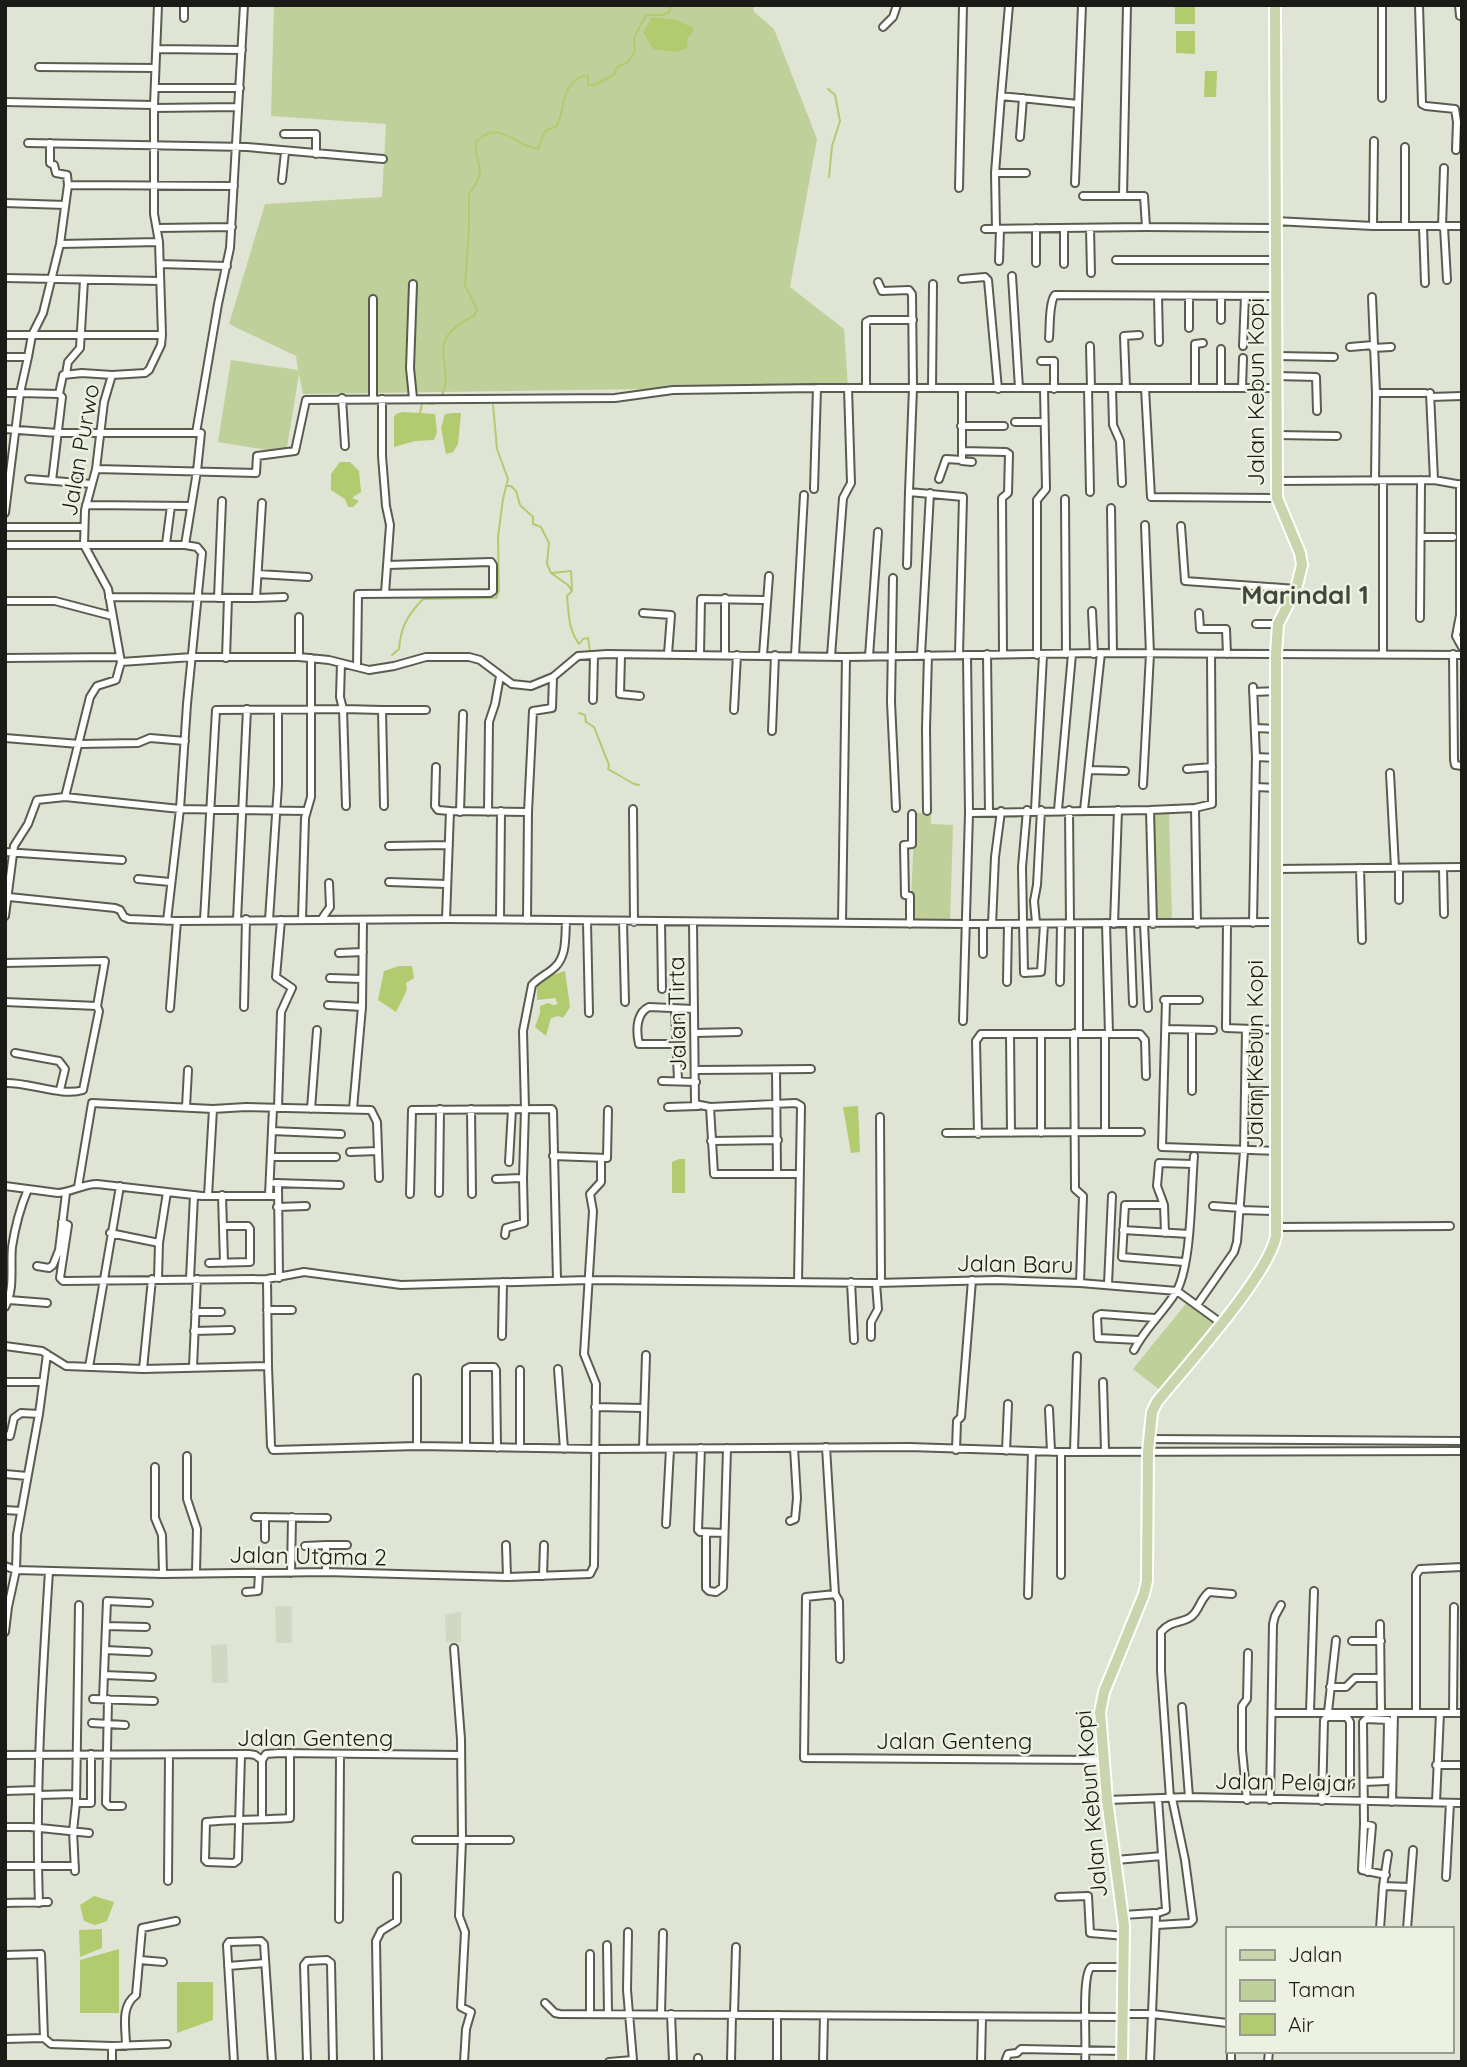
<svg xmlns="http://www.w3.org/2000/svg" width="1467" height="2067" font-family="Quicksand,sans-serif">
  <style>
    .built { fill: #d1d8c2 }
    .green { fill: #c0d09a }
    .water { fill: #b2cb6e }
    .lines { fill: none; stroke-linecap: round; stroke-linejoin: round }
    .stream { stroke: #b2cb6e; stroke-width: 2 }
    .minor-casing { stroke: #595d50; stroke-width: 10 }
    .primary-casing { stroke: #fff; stroke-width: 14 }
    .minor { stroke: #fff; stroke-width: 6 }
    .primary { stroke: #cad5ae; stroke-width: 10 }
    .labels { text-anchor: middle; stroke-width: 5; stroke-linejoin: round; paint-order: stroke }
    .street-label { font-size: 23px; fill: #1a1b16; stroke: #ecf1e2 }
    .quarter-label { font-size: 26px; font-weight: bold; fill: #43473b; stroke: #ecf1e2 }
  </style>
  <rect width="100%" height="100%" fill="#dfe4d5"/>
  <path class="built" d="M275,1606H292V1643H276Z
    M461,1612V1642H446L445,1615Z
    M227,1644L228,1683H212L211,1645Z"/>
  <path class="green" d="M274,5H753L754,12L774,29L817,139L790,287L844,329L848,386L303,394L299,374L286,453L218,442L231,360L298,370L296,356L229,324L265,204L382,197L386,124L271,116Z
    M1153,812H1169L1172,921H1156Z
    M915,813H931V824L953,825L950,922L910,921Z
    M1188,1301L1215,1323L1161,1391L1133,1369Z"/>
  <path class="water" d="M1175,5H1195V24H1175Z
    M652,17L677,20L695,29L688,37L687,48L677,52L653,49L643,32Z
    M1176,31H1195V54L1176,53Z
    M1205,71H1217L1216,97H1204Z
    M402,412L435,414L437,432L434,440L415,441L394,447V417L396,414Z
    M453,413H461L458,444L453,452L446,454L441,428L445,414Z
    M340,462H350L359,471L361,492L352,498L359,501L353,507H348L345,499L331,490V474Z
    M399,966H412L414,978L406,983L407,990L396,1012L378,1000L384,971Z
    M565,971L570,1007L563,1018L558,1016L551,1018L546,1036L535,1027L540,1013V1006L548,1003L553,1005L558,1004L555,998L537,1000V986L549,976Z
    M858,1106L860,1152L851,1153L843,1107Z
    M679,1159H685V1193H672V1162Z
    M94,1896L114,1902L107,1921L95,1925L84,1921L80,1905Z
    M102,1929V1948L80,1957L79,1930Z
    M119,1949V2013H80V1960Z
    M177,1982H213V2020L177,2033Z"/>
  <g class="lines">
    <path class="stream" d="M828,89L835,95L840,121L832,146L829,177
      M441,397C458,364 419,342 474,316L477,310L465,285L469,230V193C490,169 474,165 476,142C500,118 514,146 538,149L545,131L557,126C566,105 561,80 588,75V85H595L615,74L617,67L628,62L635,51L634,38L646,15H663L669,12L672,5
      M420,413L422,403L433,404L438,402
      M508,486H511L516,491L520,505L533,517V524L541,527L549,543L547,564L551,573L568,585L572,591L567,596C569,614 568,629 579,644L583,639L588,638L590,651
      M552,573L571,571L572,590
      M392,655L399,649C401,626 407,616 423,599L496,598L499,591L498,537L503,499L508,479L497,449L493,405
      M579,713L585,715L586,722L594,727L609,765L608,769L634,784L639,785"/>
    <defs>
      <path id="minor" d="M1009,5L1001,96L1078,104
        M1382,5V98
        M1419,5L1422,104L1426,106L1455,109L1457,122L1456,150
        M1459,5L1460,16
        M184,18V5
        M883,27L893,17L897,5
        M157,49L242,50
        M39,67L155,68
        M155,88H240
        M5,102L154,105
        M154,108L238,107
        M284,134H316V154
        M1020,137L1023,98
        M28,143L247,147L383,159
        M50,143V163L54,165L56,173L67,175L68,185
        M995,173H1026
        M282,180L285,152
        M1075,183L1082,5
        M959,188L963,5
        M1083,196H1144L1146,227
        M1123,196L1127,5
        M5,203L65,205
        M1275,221L1373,226H1462
        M1373,226L1374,141
        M1405,226V147
        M1423,227L1425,283
        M1442,227L1444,168
        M1444,227L1447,280
        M157,228L232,227
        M1090,228L1091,273
        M985,229L1146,227L1275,228
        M996,229L995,173L1001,96
        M60,244L159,242
        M1116,260H1276
        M999,261L1000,229
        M1036,263V228
        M160,264L227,266
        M1064,264V228
        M1012,276L1019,388
        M5,278L160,281
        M962,279L985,277L988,280L998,389
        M878,282L882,291L909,290L912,294L913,388L909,492L963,497L959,654
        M1158,296L1159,342
        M1189,296V328
        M1372,297L1376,393L1375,481
        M373,299V399
        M1221,320V296
        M5,335H162
        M1049,338C1050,327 1049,302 1055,295L1277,296
        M1090,346L1091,388
        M1243,346L1245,296
        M1350,347L1373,345
        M1373,348L1391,347
        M1221,349V388
        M1277,356L1334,357
        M5,357H28L32,335L43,313L60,244L68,185L234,186
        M1041,361H1054V389
        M66,374L68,362L80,348L84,280
        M1277,376L1316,377L1317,411
        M866,388V322L870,320H913
        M932,388L933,284
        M1088,388L1090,492
        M1112,388L1113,425L1120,441L1122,483
        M1126,388L1124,336L1139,335
        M1145,388L1151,497L1277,498
        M1195,388V344L1203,343
        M1242,388L1243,358
        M962,389V461L972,462
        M5,393H20L28,357
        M1376,393H1425
        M1430,393L1434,480
        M1430,397L1462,396
        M342,398L345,446
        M413,398L410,368L413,284
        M382,399V456L386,506L390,525L385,593
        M1015,422H1044
        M961,426H1004
        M5,429L58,433H201L197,471L185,545
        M196,433L218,304L230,248L244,5
        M1277,435L1337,436
        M962,451L1006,452L1009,454L1008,493L1002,498L1003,654
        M96,469L256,473L257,456L295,451L306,400L615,398L673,390L817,388H1277
        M29,479L92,484
        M939,479L946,459L962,460
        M52,481L62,397L59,394L63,375L82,373L112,375
        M1277,481L1434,480L1462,485
        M1460,484V615L1456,636L1462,647
        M814,489L817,388
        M1065,499L1066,654
        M262,503L256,598L284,597
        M86,505L191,506
        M1111,508L1113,653
        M5,513L20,393L59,394
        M1181,526L1185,581L1296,589
        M5,527H84
        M1421,537H1453
        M166,544L171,506
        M5,545H185L197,547L202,553L187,704L180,809L167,921
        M907,565L909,492
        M258,574L308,577
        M893,578L891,702L896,808
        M109,597L256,598
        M218,598L222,501
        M5,601H55L112,616
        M1092,611L1094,654
        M643,613L671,615L668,654
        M1199,613L1200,629H1226L1227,654
        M1420,618L1421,480
        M1256,624H1278
        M987,654L989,812
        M1383,654V481
        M1453,654L1454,760L1455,765L1462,766
        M621,655L620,694L640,696
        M700,655L701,599L767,600
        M725,655V598
        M763,655L769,576
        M795,655L804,495
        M921,655L930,493
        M1037,655V500L1046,489L1044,389
        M831,656L843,498L851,483L848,388
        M869,656L878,532
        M299,657V617
        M5,658L120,657
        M226,658L228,598
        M121,662L192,657H299L329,660L369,670L394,666L426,657H469L480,660L512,684L531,686L553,677L578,656L607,654L846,657L1101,653L1462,655
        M341,663L340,697L343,709L382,710L384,806
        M357,667L358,594L490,593L493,591V565L491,562L387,565
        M1253,692L1277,691
        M593,700L594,655
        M382,710H426
        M734,710L737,655
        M1256,728L1277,729
        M772,731L775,655
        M5,738L79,744L138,743L150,738L185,741
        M1256,757L1277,758
        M436,767L435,806L438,810L450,811
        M1187,769L1212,767
        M1090,770L1125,771
        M1390,773L1395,868
        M1143,785L1150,654L1145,525
        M1256,787L1277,788
        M65,797L90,697L97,686L116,680L121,662L108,589L84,545L85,510L96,469L104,402L112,375L145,373L149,370L161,345L162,335L159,242L154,214V105L158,5
        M1195,808L1197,924
        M633,809L634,922
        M1027,810L1022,867L1024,973L1041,972L1044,924
        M1035,810L1043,655
        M1058,810L1072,654
        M1069,810L1070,923
        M1084,810L1101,653
        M1150,810L1153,924
        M927,811L926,728L928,655
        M460,812L463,714
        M488,812L489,722L495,704L500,676
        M969,813L1150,810L1195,808L1212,804L1211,654
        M389,846L449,845
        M5,852L122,860
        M1360,868L1362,940
        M1399,868V900
        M1443,868L1444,914
        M1276,869L1462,867
        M138,879L170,882
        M389,882L446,884
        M9,897L115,908L120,910L124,917L129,919L177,921L446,919L966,924L1276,922
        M5,916L14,846L28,824L37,800L65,797L180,809L307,811
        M302,919L305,818L311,797V658
        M446,919L450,811L528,812
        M500,919L501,811
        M204,920L216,710L343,709L346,806
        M237,920L247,709
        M269,920L278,785V710
        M321,920L330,907L329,883
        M527,920L528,812L533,711L552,708L553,677
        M661,921L662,989
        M587,922L589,1013
        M623,922L625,1002
        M693,922L695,1104L710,1107L714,1174H800
        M842,922L846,657
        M1036,923L1034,901L1037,885L1041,810
        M1106,923L1109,1034
        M1227,923L1226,1028L1276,1030
        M1253,923L1256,757L1253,687
        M910,924V896L905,895L904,845L912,844V814
        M992,924L995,857L1001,811
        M1114,924L1118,810
        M1130,924L1133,1003
        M1144,924L1148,1008
        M339,953L363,952
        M983,954V924
        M5,963L105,961L97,1006L99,1011L83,1090C62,1097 29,1082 5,1083
        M330,978L362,979
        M1007,982L1008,924
        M1060,982L1061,924
        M1164,1000H1199
        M1166,1000L1162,1147L1276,1151
        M5,1002L97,1006
        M328,1005L362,1007
        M244,1007L246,919
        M170,1008L177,921
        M675,1009L678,1081
        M963,1021L969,813L967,655
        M1166,1029L1213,1030
        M695,1033L738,1032
        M1074,1033L1075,1189L1083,1196L1080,1283
        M1079,1033V924
        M1010,1034L1011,1133
        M1041,1034V1133
        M677,1044H639C636,1031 636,1013 649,1007L694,1009
        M15,1053L59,1061L65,1069L60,1090
        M695,1070L811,1069
        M776,1070L777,1174
        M662,1081L696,1082
        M1192,1091V1030
        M1245,1091H1276
        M186,1107L188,1070
        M668,1107L698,1106
        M710,1107L796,1103L801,1106L798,1282
        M278,1108L281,1012L292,988L276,977L281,920
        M311,1109L317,1030
        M353,1109L362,1007L363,920
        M471,1109L472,1194
        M880,1117L881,1282
        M272,1131L341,1134
        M1105,1132H1141
        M946,1133L1105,1132V1034
        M978,1134L976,1041L981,1034H1140L1145,1040L1146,1076
        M711,1141L778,1140
        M350,1152L378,1151
        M553,1156L607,1158L608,1110
        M271,1157H336
        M509,1162L512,1109
        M496,1179L523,1178L525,1109L523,1031L532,985C539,977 548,974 555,967C567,956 565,936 566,922
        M275,1183L340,1185
        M278,1183L279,1278
        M5,1186L58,1193C72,1192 83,1184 97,1184L202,1196H277
        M78,1187L92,1103L213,1109L246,1107L371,1110L377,1122L379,1178
        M439,1193L440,1109
        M410,1194L412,1110L552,1109L553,1111L557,1280
        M222,1195L224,1263
        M269,1195L273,1108
        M208,1196L213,1109
        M1164,1205H1125L1122,1257L1184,1262
        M1213,1206L1241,1208
        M277,1207L306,1206
        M1241,1210L1276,1211
        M62,1222L68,1225L60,1278L63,1281L267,1279L304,1272L401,1285L589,1280L876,1283L996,1280L1080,1283L1177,1291L1221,1323
        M1276,1227L1450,1226
        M1123,1230L1189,1234
        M110,1233L159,1243
        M1165,1233L1164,1205L1157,1186L1159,1163L1193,1164
        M505,1235L506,1228L524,1223L523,1178
        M209,1263L250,1262V1229L248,1226H223
        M37,1266L49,1268L53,1265L59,1250L66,1193
        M158,1279L159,1243L167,1192
        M190,1279L194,1195
        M267,1279L268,1366
        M851,1282L854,1340
        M1108,1284L1112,1196
        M9,1300L47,1303
        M1197,1305L1234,1252L1237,1242L1244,1151L1246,1029
        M5,1307C15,1289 10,1267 12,1247C15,1227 20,1208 28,1189
        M267,1310H292
        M195,1312H221
        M194,1331L231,1330
        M502,1336L503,1282
        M871,1337V1322L878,1309L876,1283
        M1139,1340L1098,1338L1097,1316L1101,1314L1155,1318
        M5,1346L42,1351L66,1366L143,1369L268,1366L271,1446L273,1450L417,1446L597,1449L909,1447L1061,1452L1462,1451
        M1134,1350C1145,1328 1164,1312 1176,1292C1192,1266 1191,1188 1194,1156
        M89,1367L120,1186
        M193,1367L197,1279
        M143,1369L152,1279
        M558,1369L564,1449
        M520,1370V1448
        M5,1382H42
        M1103,1382L1105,1451
        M595,1407L643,1408
        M1049,1409L1051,1451
        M5,1435L10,1436L14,1418L21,1413L39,1414
        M1149,1439L1462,1441
        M417,1446V1378
        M466,1447V1369L470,1367H494L496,1370L497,1448
        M826,1447L835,1594L839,1601L840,1659
        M643,1448L646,1355
        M701,1448L698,1530L700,1532L724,1533
        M956,1450L957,1421L961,1417L972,1280
        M1006,1451L1008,1404
        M1074,1451L1077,1356
        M1061,1452V1575
        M187,1456V1499L197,1529L196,1572
        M155,1467V1518L162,1535L163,1574
        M5,1474L27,1476
        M5,1510L21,1511
        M255,1517L327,1518
        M790,1521L795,1519L797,1498L794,1448
        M666,1524L670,1449
        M706,1533V1588L709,1591L716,1592L723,1587L727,1448
        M265,1539V1517
        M506,1545L507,1577
        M305,1546L326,1545
        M5,1566L16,1570L163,1574L326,1572L507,1577L590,1574L594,1566L596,1384L584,1354L593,1211L590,1194L601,1182V1158
        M326,1572V1545H347
        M291,1573L292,1517
        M543,1576L544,1545
        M246,1592L258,1591L259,1573
        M835,1594L806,1597L804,1758L1103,1760
        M1028,1595L1032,1451
        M1380,1624L1381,1713
        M106,1626L146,1627
        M5,1632L8,1607L16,1570L17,1535L39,1414L47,1354
        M1352,1641H1381
        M454,1648L461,1739L462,1840L459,1916L465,1932L461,2007L471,2012L466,2029L464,2062
        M105,1650L148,1652
        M104,1675L152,1677
        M1330,1687H1346L1355,1678H1380
        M93,1699L154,1701
        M103,1699L107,1601L149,1603
        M108,1699L106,1803L109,1806H122
        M1182,1707L1189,1797
        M1310,1712L1314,1591
        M1328,1712L1336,1640
        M1272,1713H1462
        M1416,1713V1575L1420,1569L1462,1567
        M1453,1713L1454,1607
        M92,1723L125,1725
        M5,1755L249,1754L255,1755L262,1760L266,1754L280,1753L460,1755
        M241,1755L238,1860L234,1863L207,1862L205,1860L206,1822C234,1819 263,1820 290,1818V1753
        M262,1760V1818
        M1436,1765H1462
        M1364,1782L1387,1781L1388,1720L1366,1719L1363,1722L1364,1824L1362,1870L1386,1875
        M5,1791L38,1790
        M38,1795L76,1794
        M1170,1798L1161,1671V1632C1172,1619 1183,1624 1192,1616C1200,1609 1199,1601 1209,1592L1232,1594
        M1107,1800L1189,1797L1462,1803
        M1247,1800L1242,1750V1706L1247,1699L1248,1653
        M1270,1800L1273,1624L1275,1616L1281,1605
        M1322,1801L1324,1720L1327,1717H1347L1350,1722V1785H1323
        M1392,1802L1394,1713
        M1436,1802L1440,1713
        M76,1803H91V1754
        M1364,1824L1372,1826L1368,1872
        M5,1827H30L89,1833
        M416,1840H510
        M1388,1854L1383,1886L1410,1887
        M1116,1860L1162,1856
        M5,1866H75
        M75,1871L73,1831L76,1803L79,1605
        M1446,1877L1450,1803
        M168,1881L169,1755
        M1059,1897L1088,1896L1090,1933L1125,1936
        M5,1903L48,1902
        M39,1903C35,1792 42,1682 49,1571
        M1155,1914L1166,1910L1158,1799
        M1123,1915L1154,1913L1156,1916L1150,2062
        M339,1919L340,1755
        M1157,1925L1190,1923L1193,1920L1185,1860L1172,1798
        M1380,1929L1383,1886
        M1407,1929L1413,1850
        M628,1932L627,1990L633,2060
        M607,1945L608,2013
        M590,1954V2013
        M5,1955L41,1954L44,2038
        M140,1960L163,1962
        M228,1966L265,1963
        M545,2003L555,2013L560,2014L1124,2017
        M661,2014L663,1933
        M671,2014L673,2062
        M1124,2014H1153L1227,2023
        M734,2015L736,1947
        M5,2039L44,2038L51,2044L112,2046L167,2044
        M126,2046C126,2027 120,2007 136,1995L142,1928L176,1921
        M698,2058V2062
        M112,2062V2046
        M234,2062L227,1945L229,1942L261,1941L264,1944L272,2062
        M307,2062L304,1965L307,1961L327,1960L331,1963L333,2062
        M378,2062L376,1941L381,1931L397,1921V1876
        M609,2062L633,2060V2062
        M731,2062L732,2015
        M777,2062V2015
        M823,2062L824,2016
        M981,2062L982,2018
        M1005,2062L1008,2054L1017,2053L1021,2049L1122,2051
        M1085,2062C1087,2043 1081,1976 1091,1967H1124
        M1231,2062V2051
        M1268,2062L1269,2051"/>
      <path id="primary" d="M1122,2062L1124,1926L1107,1800L1100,1712L1104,1692L1144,1594L1147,1581L1148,1451L1152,1412L1157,1402C1186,1366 1268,1276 1276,1236V654L1278,624L1296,589L1302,565L1300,553L1277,498L1275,5"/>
    </defs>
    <use href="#minor" class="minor-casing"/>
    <use href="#primary" class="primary-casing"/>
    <use href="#minor" class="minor"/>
    <use href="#primary" class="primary"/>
  </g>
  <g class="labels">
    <g class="street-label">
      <text transform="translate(1256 392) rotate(-90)" y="8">Jalan Kebun Kopi</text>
      <text transform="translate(80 450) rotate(-80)" y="8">Jalan Purwo</text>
      <text transform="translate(677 1014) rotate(-91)" y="8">Jalan Tirta</text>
      <text transform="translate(1255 1054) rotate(-90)" y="8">Jalan Kebun Kopi</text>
      <text transform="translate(1015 1264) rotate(1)" y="8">Jalan Baru</text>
      <text transform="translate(308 1556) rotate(1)" y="8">Jalan Utama 2</text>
      <text x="315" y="1746">Jalan Genteng</text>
      <text x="954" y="1749">Jalan Genteng</text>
      <text transform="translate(1285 1782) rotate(1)" y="8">Jalan Pelajar</text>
      <text transform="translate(1091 1804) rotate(-95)" y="8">Jalan Kebun Kopi</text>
    </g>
    <g class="quarter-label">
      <text x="1305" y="604">Marindal 1</text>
    </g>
  </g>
  <rect width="1467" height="2067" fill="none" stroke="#1a1b16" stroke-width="14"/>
  <rect x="1226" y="1927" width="228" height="126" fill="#ecf1e2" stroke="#989b90" stroke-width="2"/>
  <rect x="1240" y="1950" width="35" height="10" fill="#cad5ae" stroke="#989b90" stroke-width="2"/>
  <text x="1288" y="1962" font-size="21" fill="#1a1b16">Jalan</text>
  <rect x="1240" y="1980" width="35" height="21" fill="#c0d09a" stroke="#989b90" stroke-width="2"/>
  <text x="1288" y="1997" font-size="21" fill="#1a1b16">Taman</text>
  <rect x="1240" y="2014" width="35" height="21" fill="#b2cb6e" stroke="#989b90" stroke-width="2"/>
  <text x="1288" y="2032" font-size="21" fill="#1a1b16">Air</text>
</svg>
